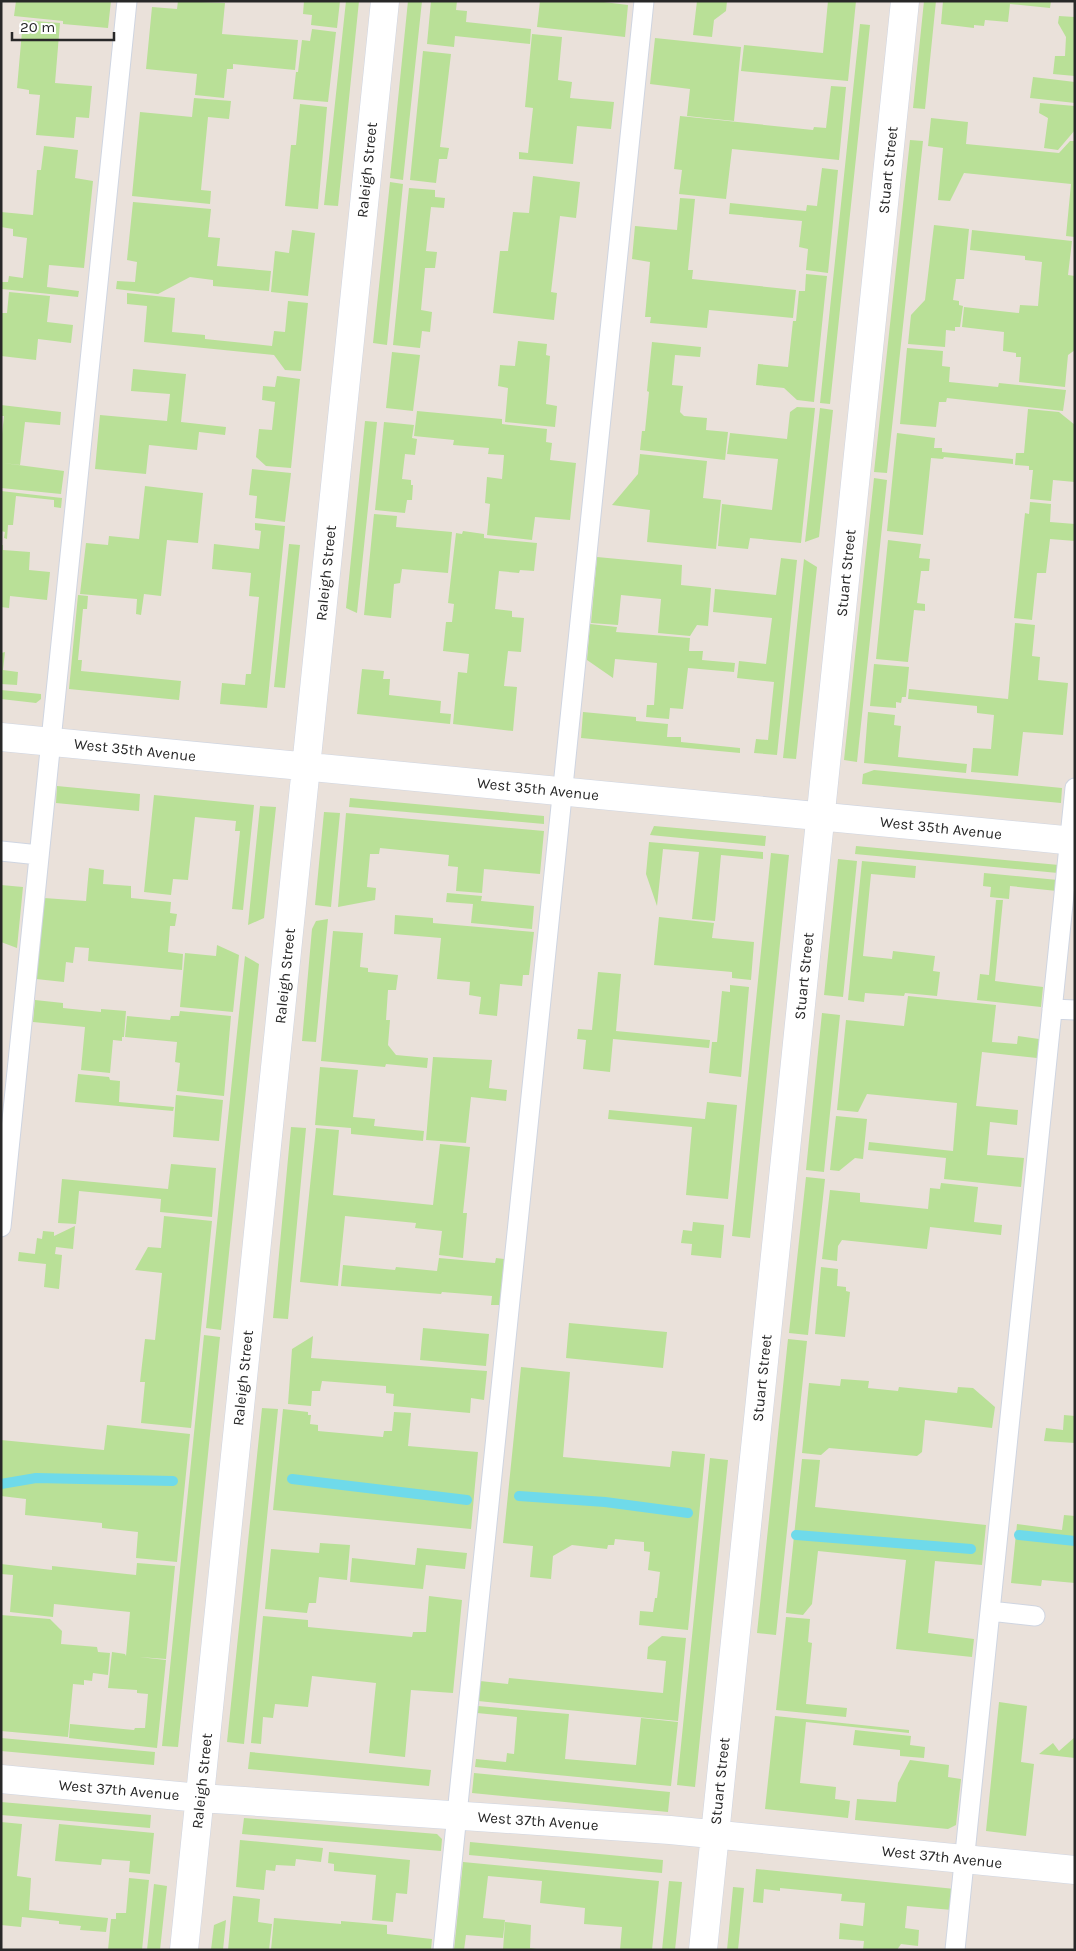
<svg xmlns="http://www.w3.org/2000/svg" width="1076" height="1951" font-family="Karla,sans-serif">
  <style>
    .grass { fill: #b9e097 }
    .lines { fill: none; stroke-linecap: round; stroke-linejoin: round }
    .stream { stroke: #6fdaea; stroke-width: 10 }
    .service-casing { stroke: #cfd5e1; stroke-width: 21 }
    .minor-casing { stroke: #cfd5e1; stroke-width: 29 }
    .service { stroke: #fff; stroke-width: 19 }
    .minor { stroke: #fff; stroke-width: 28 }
    .labels { text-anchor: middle; stroke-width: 4.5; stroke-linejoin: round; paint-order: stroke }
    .street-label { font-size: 15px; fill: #282828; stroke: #fff }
  </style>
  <rect width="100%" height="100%" fill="#eae1da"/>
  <path class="grass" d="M16,1H111L108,28L63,24V21L14,16Z
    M178,1L225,3L222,34L298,40L295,70L233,64V69H227L224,98L195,95L197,74L146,69L152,7L177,9Z
    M304,1H340L337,28L311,25L312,15L303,14Z
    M346,1H359L338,206L324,205Z
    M408,1H422L403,180L390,178Z
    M431,1H457L456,10L467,11L466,22L531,29L530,44L455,36L454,47L427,44Z
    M540,1H596L628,5L625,37L537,27Z
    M697,1H727L726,11L714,20L712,37L693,35Z
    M828,1H856L848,81L741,71L744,45L823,53Z
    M924,1H936L925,109L913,108Z
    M943,1H1051L1050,8L1010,4L1008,22L985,20L984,26L974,25V28L941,24Z
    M1059,16L1075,17V76L1053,74L1055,56H1065L1066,37L1058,23Z
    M23,20L60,23L55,83L92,86L89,118L76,117L74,138L36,135L40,95L29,94V90L17,88Z
    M860,24L870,25L830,404L820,403Z
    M312,29L336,32L328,102L293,99L296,72H298L302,40L310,41Z
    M532,34L562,37L558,80L572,82L570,98L614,102L611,129L577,126L573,164L519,159V152L528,153L533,108L525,107Z
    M655,38L741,47L734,121L687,116L690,89L650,84Z
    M423,51L451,54L440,147L449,148L447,159H439L436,183L410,180Z
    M1033,77L1075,82V103L1030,98Z
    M831,86L846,87L839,160L732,149L726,199L679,194L682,170L674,169L680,116L813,130L814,127L826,128Z
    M194,98L231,101L229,119L208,117L201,190L211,191L210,204L132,196L140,112L192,117Z
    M1040,103L1075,106V130L1058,150L1044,148L1048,118L1039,113Z
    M300,104L327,107L318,209L285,206L291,145H296Z
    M931,118L968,122L966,144L1059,153L1070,141H1075V237L1066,236L1071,184L964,173L950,201L938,200L943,148L928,146Z
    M910,140L923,141L887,473L874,472Z
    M44,146L78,150L75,178L93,181L84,268L49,265L47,287L79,291L78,297L2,289V282H8L9,276L23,278L27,238L13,236V229L1,227V212L33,215L37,170H41Z
    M822,168L838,170L828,273L806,270L808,249L799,247L802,221L729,214L730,203L806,211L807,205L817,206Z
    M533,176L580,182L576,218L560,216L551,292L557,293L554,320L493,313L500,251H508L513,212L529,213Z
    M390,182L403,184L387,345L373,343Z
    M409,188L435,190V197L445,198L444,208L431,207L426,251L437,252L435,268H425L421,310L432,312L430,332L422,331L420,348L393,345Z
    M680,198L695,199L688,270H693L692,279L796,290L793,318L709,310L707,328L650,323L651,317H645L650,262L632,259L635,226L677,230Z
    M133,202L211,209L208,237L220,238L217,266L271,271L269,291L213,286V280L190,277L158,294L116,289L117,281L135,282L137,262L127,260Z
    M934,225L969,229L964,279H956L953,300L959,301V305L963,306L960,327H955V331L946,330L945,347L908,344L911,315L925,300Z
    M292,230L315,233L308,296L271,292L275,251L289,253Z
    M972,230L1072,241L1068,275L1075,276V350L1068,355L1065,387L1019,382L1021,357H1016V353L1003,351L1004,332L962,327L964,307L1019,313L1020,305L1038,306L1042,262L1025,260V256L970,250Z
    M806,274L827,276L814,402L797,400L784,388L756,385L758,364L788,367L793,321H796L799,291H805Z
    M9,292L50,296L47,322L73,325L71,343L38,339L36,360L1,356V313H7Z
    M127,293L175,298L172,332L205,335V339L272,346L274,331L285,332L288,301L308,303L301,371L285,370L274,355L144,342L147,306L127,304Z
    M518,341L547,344L546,355L550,356L546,404L557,406L555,427L505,422L508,388L498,386L500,365L515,366Z
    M652,342L701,347L700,357L675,355L672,385L683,386L680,412L684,416L707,418L706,430L728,432L725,460L640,450L642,431H645L649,392L647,391Z
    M907,348L943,351L942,366L950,367L949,382L998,387L999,383L1066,390L1063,411L947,398L946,402H939L936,427L900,424Z
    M392,352L420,355L413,411L386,408Z
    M133,369L186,374L181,422L226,427L225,435L199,432L197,450L149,445L146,474L95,469L100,415L167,421L170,394L131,391Z
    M277,376L300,379L291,468L266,466L256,457L259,429L272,430L275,402L262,400L263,386L275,387Z
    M1,405L61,412L60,425L25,422L20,465L3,463L64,471L61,494L1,488V443L4,416H1Z
    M797,407L815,408L801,543L750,538L748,549L718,546L722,504L772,510L778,459L727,454L730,433L787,439L790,412Z
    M820,408L833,410L819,537L805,542Z
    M1028,409L1059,412L1075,425V482L1053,480L1051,501L1030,499L1033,470H1029V466L1015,465L1016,453H1024Z
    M417,411L502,419V424L547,429L546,442L552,443L550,460L576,463L570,520L535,517L532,540L487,535L490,504L485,503L487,477L502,479L504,455L488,454L489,448L453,445L454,440L414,436Z
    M365,421L377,422L357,613L346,608Z
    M384,422L414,425L412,438L417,439L415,455L405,454L402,479L411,480V485H413L412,500H407L405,513L375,510Z
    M897,433L935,438L934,448H942V452L1013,459V464L944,457L943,459L931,458L923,535L887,531Z
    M640,454L707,461L703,498L721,500L716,549L647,542L650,510L612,505L638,474Z
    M252,469L291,473L285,522L255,518L257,496L249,495Z
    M874,478L887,480L857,762L844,760Z
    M145,486L203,493L198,543L167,540L161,596L144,594L141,615L136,614L137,599L80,594L86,543L108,545L109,536L139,539Z
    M1,491L62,498L61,508L54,507V500L16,496L13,525H8L7,539L4,538L5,532L1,531Z
    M1030,502L1051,504L1050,522L1075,524V541L1050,539L1046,573H1037L1032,620L1014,618L1025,513L1029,514Z
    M374,514L397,516L396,527L452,532L448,573L402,569L400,583L394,584L391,618L364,615Z
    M255,523L285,526L267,708L220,704L222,683L245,685L246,674H251L259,597L249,596L251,573L212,569L214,544L259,549L261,531L255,530Z
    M463,531L484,534V538L537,543L534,571L520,570L519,573L499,571L495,609L512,611V617L524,618L521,652L508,651L504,686L517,687L513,731L453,724L458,672L467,673L469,654L443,651L446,622H452L454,604L448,603L456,533L462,534Z
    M888,540L921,544L919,558L930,559L929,571H921L917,603L925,604V611L914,610L908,662L876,659Z
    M289,544L300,545L285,688L274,687Z
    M1,545H3V550L30,552L29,570L50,572L47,600L10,596L9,608L1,607Z
    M597,557L682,565L681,585L711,588L708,626L697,625L690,636L658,633L661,599L621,595L618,625L591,623Z
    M781,558L797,560L777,755L754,753L756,739L768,740L774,682L737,678L739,661L766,664L772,618L713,612L715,589L776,595Z
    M804,559L817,567L796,759L783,758Z
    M78,595L88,596L87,609H83L78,660H82L81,671L181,681L179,700L69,689Z
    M1015,623L1035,625L1032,656L1040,657L1038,680L1068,683L1063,735L1023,732L1018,776L971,772L973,748L991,749L994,715L977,713V706L908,699L909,689L1008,699Z
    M590,624L617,627L616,632L690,638L689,651H703L702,660L735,663L734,672L688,668L683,709L670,708L669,719L646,717L647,705H654L657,663L615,659L613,678L587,660Z
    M5,652L3,670L18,672L17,685L1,684V653Z
    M874,664L909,667L906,697H902L901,703L896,702V708L870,706Z
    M362,669L384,671L383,679H390L389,695L441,701L440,713L451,714L450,724L357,714Z
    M1,690L41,694V699L36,703L1,699Z
    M583,712L636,717V721L668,724L667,737H681V742L740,748V753L581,738Z
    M868,712L895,715L894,725L901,726L898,757L967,764L966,773L864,763Z
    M874,770L1062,788L1061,803L862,784L863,774Z
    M57,786L140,794L139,811L56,803Z
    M154,795L254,805L243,910L232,909L240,831H235L236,821L195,817L188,880L173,879L171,895L144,892Z
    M350,798L544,816V824L349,807Z
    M260,806L276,807L264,918L248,925Z
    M324,812L340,813L331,907L315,905Z
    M346,813L544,831L540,874L484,869L482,893L456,891L458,867L448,866L449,855L380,848L379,854H370L367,887L376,888L375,900L338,907Z
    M654,826L766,836L765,846L650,835Z
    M649,842L763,852V859L721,855L715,921L692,919L699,852L663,849L657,906L646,874Z
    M856,846L1059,865L1058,873L855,854Z
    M771,853L789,855L750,1238L732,1236Z
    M838,859L857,861L843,997L824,995Z
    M862,861L916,866L915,878L871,874L863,956L892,959L893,951L935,956L933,971L940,972L937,996L905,993L904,996L865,993L864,1002L848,1000Z
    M89,868L104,870L103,884L131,886V898L171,902L170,913L177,914L175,926H170L168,952L183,954L182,970L88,961L89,948L75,947L73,963L66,962L64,982L36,979L44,898L86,901Z
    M984,873L1058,880L1057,891L1010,886L1009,899L990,897L991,887L983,886Z
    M1,885L23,887L17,948L1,942Z
    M447,893L482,896L481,901L534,906L532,929L471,923L473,904L446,902Z
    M996,900H1003L995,981L1043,987L1041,1007L977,1000L980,974L989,975Z
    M395,915L433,918V923L534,932L529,975H523L522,986L500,984L497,1016L479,1014L481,997L469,995L470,982L437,979L441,938L394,934Z
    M659,917L714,923L712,938L754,942L751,980L732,978V972L654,965Z
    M328,919L316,1042L302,1041L312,929L316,921Z
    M333,931L363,933L360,967L368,968V972L398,975L396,990H388L386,1020H390L388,1045L396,1055L428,1058L427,1068L386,1064L385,1067L321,1061Z
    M217,945L239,955L233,1012L180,1007L185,953L216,956Z
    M245,956L259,964L221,1330L206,1328Z
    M598,972L621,974L616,1031L710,1040L709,1048L613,1039L610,1072L583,1069L586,1040L577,1039L578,1029L592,1030Z
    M730,985L749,987L741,1077L709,1073L712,1042H717L722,991L730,992Z
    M908,996L996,1005L992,1042L1017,1044L1018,1036L1039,1039L1037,1058L982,1052L976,1106L1018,1110L1017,1125L990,1122L987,1155L1024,1158L1021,1187L944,1179L946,1158L868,1150L869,1142L953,1151L957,1103L867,1094L858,1112L837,1110L846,1020L904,1026Z
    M35,1000L63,1003V1008L101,1012V1009L126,1011L124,1037H122V1041L113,1040L110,1073L81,1070L85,1027L33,1022Z
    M180,1011L231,1016L224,1096L177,1091L180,1063L175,1062L177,1042L125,1037L127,1016L170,1020L171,1016H179Z
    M822,1013L840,1015L824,1172L806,1170Z
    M433,1057L492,1060L489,1088L507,1090L506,1101L471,1097L466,1143L426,1140Z
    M320,1067L358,1070L353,1117L375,1119L374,1126L424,1131L423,1141L351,1134V1128L315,1125Z
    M78,1074L109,1077L110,1080L120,1081L119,1102L174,1107L173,1111L75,1102Z
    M176,1095L223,1100L219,1141L173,1137Z
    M707,1102L737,1105L728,1199L686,1195L692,1127L608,1119L609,1110L705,1119Z
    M836,1116L867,1119L863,1159L855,1158L839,1171L830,1170Z
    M291,1127L306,1128L288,1319L273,1318Z
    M316,1128L339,1130L333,1195L433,1205L440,1144L470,1147L463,1213H467L463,1258L439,1255L442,1231L415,1228L416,1223L345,1216L338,1286L300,1282Z
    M171,1164L216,1168L212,1217L160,1212L161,1199L79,1191L76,1224L58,1223L62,1179L168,1189Z
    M806,1177L825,1179L808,1335L789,1333Z
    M941,1183L978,1187L974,1222L1002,1225L1001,1235L930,1227L927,1249L842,1240L838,1246L837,1261L822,1259L830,1190L860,1193V1202L928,1209L930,1188L940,1189Z
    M164,1216L212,1221L191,1428L141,1423L145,1382H140L145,1339L155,1340L162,1273L135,1270L148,1247L161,1248Z
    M693,1222L724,1225L721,1258L691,1255L692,1244L681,1243L683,1230L692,1231Z
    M75,1226L73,1249L56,1247L55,1254L62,1255L59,1289L44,1287L46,1264L18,1261L19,1252L35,1254L37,1238L42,1239L43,1231L54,1232V1236Z
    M439,1258L495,1263L496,1258L504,1259L500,1305H491L492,1296L442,1292L441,1294L341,1286L343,1265L395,1270L396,1267L437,1271Z
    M821,1267L838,1269L837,1286L846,1287V1291L850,1292L845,1337L815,1334Z
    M569,1323L667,1332L663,1368L566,1358Z
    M423,1328L489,1334L486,1366L420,1360Z
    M204,1335L220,1337L178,1747L162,1746Z
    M313,1336L311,1358L487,1371L484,1400L471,1398L470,1413L393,1406L394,1394L386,1393V1386L322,1381L320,1391H312L311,1406L288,1404L292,1349Z
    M788,1339L807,1341L776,1635L757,1633Z
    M521,1367L570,1372L563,1457L670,1467L672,1451L705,1454L688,1630L639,1625L640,1611L653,1612L655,1598H657L660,1572L648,1570L650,1552L644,1551V1542L615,1539L614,1545H608L607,1549L572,1545L553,1556L551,1579L530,1577L533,1546L503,1543Z
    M841,1379L869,1381L868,1388L898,1391L899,1387L957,1393L958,1387L973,1388L995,1407L992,1428L925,1420L922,1452L917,1456L829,1448L821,1455L802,1453L809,1383L840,1386Z
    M262,1408L278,1409L244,1744L227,1742Z
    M283,1409L308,1412V1415H311L310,1424L318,1425V1431L383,1437L384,1431H392L394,1412L411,1413L408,1446L478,1452L471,1529L273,1510Z
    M1064,1415L1075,1416V1443L1044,1441L1046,1428L1063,1430Z
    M107,1425L190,1434L177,1562L136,1558L138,1532L102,1528V1523L25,1515L26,1499L1,1496V1440L104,1450Z
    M710,1458L728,1460L695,1787L677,1785Z
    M802,1459L820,1460L815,1507L986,1525L982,1565L935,1561L928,1633L974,1639L972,1657L896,1649L906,1560L818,1551L812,1604L803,1615L786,1613Z
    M1064,1515L1075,1516V1583L1042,1580L1041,1586L1011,1583L1017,1524L1062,1530Z
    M320,1543L350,1545L347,1580L319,1577L316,1603H309L307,1613L265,1609L271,1549L319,1553Z
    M417,1548L467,1553L465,1569L426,1565L423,1589L350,1582L352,1558L415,1565Z
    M137,1563L175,1566L166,1659L139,1657L166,1660L157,1748L69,1738L70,1724L134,1730L135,1728H145L148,1694L137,1693V1690L108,1688L112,1652L125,1654L126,1656L130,1612L54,1604L53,1617L10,1612L13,1575L1,1574V1564L52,1570V1566L136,1575Z
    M429,1596L462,1600L453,1693L411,1690L405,1757L369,1753L376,1683L312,1676L308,1707L275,1704L273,1718L263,1717L261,1744L251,1743L263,1616L308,1620V1627L412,1637L413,1632H426Z
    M1,1615L50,1619L62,1631L61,1644L97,1647L98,1652L110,1653L108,1675L93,1673L92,1681L84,1680V1685L73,1684L68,1737L1,1731Z
    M786,1617L810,1619L808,1642L812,1643L806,1704L847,1708L846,1717L776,1710Z
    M662,1636L686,1638L678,1721L478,1701L480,1681L508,1684L509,1678L663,1693L666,1661L647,1659L648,1647Z
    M999,1702L1027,1706L1021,1762L1034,1764L1026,1836L986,1831Z
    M478,1706L569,1714L565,1759L636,1765L641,1718L678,1722L671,1786L475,1767L476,1759L506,1762L507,1753L514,1754L517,1717L477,1713Z
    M775,1716L909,1730V1733L806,1722L800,1783L836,1787L835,1799L850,1801L848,1818L765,1809Z
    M855,1730L911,1736L910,1745L925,1747L924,1758L900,1756V1750L853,1745Z
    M1075,1737V1758L1039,1754L1053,1743L1059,1751Z
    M1,1738L155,1752L154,1765L1,1751Z
    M250,1752L431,1770L429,1786L248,1769Z
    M910,1760L949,1765L948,1777L961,1779L956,1825L948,1829L855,1820L857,1799L896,1802L898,1783Z
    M474,1773L670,1792L668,1812L472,1793Z
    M1,1802L151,1815L150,1828L1,1815Z
    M244,1818L437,1834L442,1839L441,1851L242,1834Z
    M1,1822L22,1824L17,1876L31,1878L29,1910L108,1918L106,1932L80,1930L81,1926L59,1924V1921L22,1917L21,1927L1,1925Z
    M59,1824L154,1833L150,1874L129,1872L130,1861L102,1859L101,1865L55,1861Z
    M240,1840L323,1848L321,1862L296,1859L295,1866L276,1865L275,1871L266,1870L264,1890L236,1887Z
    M470,1842L663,1860L662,1873L469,1855Z
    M329,1852L410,1860L407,1894L396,1893L393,1922L372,1920L376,1875L334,1871V1864L328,1863Z
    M463,1862L659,1881L652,1950H620L622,1927L584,1924L585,1908L540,1903L542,1881L488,1876L483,1918L505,1920L503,1938L466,1935L464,1950H454Z
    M756,1869L955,1889L952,1910L907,1906L905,1928L919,1930L918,1946L901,1944L897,1950H863L864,1941L839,1939L840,1923L863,1926L865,1903L841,1901L842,1894L780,1888V1891L764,1889L763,1903L753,1902Z
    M129,1878L149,1880L142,1950H108L111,1919H116V1913H126Z
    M669,1881L682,1882L675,1950H662Z
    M154,1884L167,1886L160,1950H147Z
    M733,1887L744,1888L738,1950H727Z
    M233,1896L260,1899L258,1922L272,1924L269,1950H228Z
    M274,1918L341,1924V1921L387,1925V1934L432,1939L431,1950H271Z
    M226,1920L223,1950H211L214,1925Z
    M505,1922L531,1925L530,1948L543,1950H503Z"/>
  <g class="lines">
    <path class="stream" d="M292,1479L467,1500
      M1,1484L36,1478L173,1481
      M519,1496L605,1502L688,1513
      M796,1535L971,1549
      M1019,1535L1075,1541"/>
    <defs>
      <path id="service" d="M1,851L39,855
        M1052,1009L1075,1010
        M1,1227L127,1
        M990,1611L1035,1616
        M443,1950L644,1
        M955,1950L1075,788"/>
      <path id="minor" d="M1,737L1075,841
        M1,1779L200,1798L670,1830L1075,1870
        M184,1950L385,1
        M703,1950L905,1"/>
    </defs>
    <use href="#service" class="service-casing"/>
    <use href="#minor" class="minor-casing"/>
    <use href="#service" class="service"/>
    <use href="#minor" class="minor"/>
  </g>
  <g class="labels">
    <g class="street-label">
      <text transform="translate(367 170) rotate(-84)" y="5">Raleigh Street</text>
      <text transform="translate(888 170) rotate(-84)" y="5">Stuart Street</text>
      <text transform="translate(326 573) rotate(-84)" y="5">Raleigh Street</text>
      <text transform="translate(846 573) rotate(-84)" y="5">Stuart Street</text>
      <text transform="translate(135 750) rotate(6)" y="5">West 35th Avenue</text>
      <text transform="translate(538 789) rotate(6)" y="5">West 35th Avenue</text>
      <text transform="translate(941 828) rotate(6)" y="5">West 35th Avenue</text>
      <text transform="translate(285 976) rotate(-84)" y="5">Raleigh Street</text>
      <text transform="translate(804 976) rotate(-84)" y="5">Stuart Street</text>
      <text transform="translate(243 1378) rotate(-84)" y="5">Raleigh Street</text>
      <text transform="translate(762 1378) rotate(-84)" y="5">Stuart Street</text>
      <text transform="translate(202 1781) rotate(-84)" y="5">Raleigh Street</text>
      <text transform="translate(720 1781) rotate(-84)" y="5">Stuart Street</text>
      <text transform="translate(119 1790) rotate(5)" y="5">West 37th Avenue</text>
      <text transform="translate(538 1821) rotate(4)" y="5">West 37th Avenue</text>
      <text transform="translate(942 1857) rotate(6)" y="5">West 37th Avenue</text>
    </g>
  </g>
  <rect width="1076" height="1951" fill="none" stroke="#282828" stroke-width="5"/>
  <path d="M12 32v8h102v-8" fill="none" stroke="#282828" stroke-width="2.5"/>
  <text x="20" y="32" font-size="15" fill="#282828" stroke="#ffffff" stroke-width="4" paint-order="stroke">20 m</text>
</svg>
